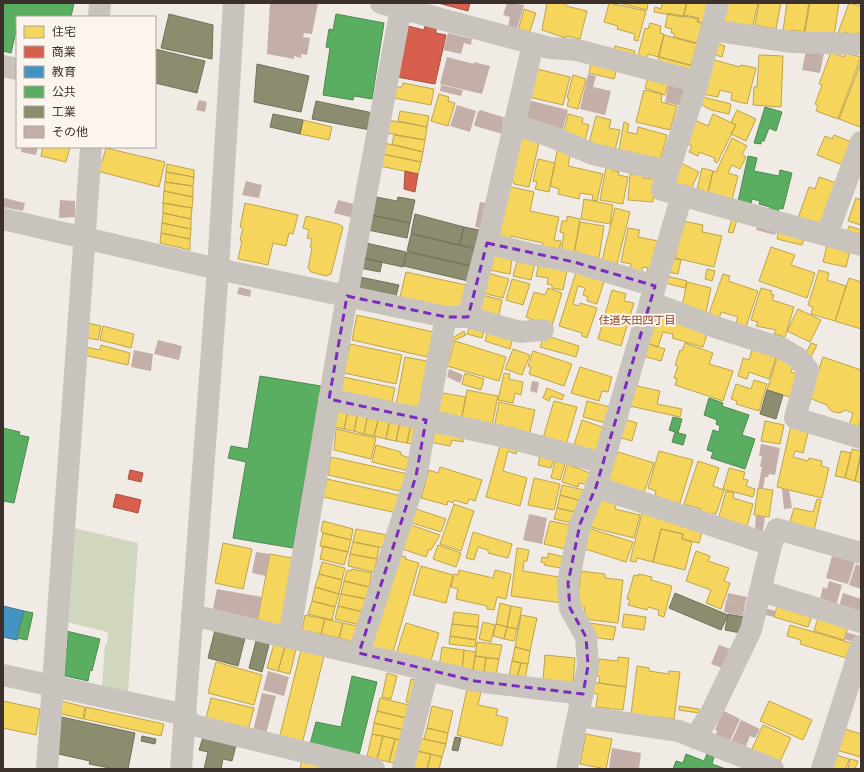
<svg xmlns="http://www.w3.org/2000/svg" width="864" height="772" font-family="'Work Sans','Noto Sans JP',sans-serif">
  <style>
    .green { fill: #d1d6bf }
    .homes { fill: #f6d55c; stroke: #bea44d }
    .shops { fill: #d6604d; stroke: #a85243 }
    .schools { fill: #4393c3; stroke: #417595 }
    .public { fill: #5aae61; stroke: #518851 }
    .industry { fill: #8c8c6e; stroke: #74705a }
    .building { fill: #c3afa7 }
    .lines { fill: none; stroke-linecap: round; stroke-linejoin: round }
    .minor { stroke: #c9c3be; stroke-width: 22 }
    .marked { fill: none; stroke: #7b2cbf; stroke-width: 3; stroke-dasharray: 8 5; stroke-linejoin: round }
    .labels { text-anchor: middle; stroke-width: 4; stroke-linejoin: round; paint-order: stroke }
    .neighbourhood-label { font-size: 11px; fill: #8c3b22; stroke: #fbf5ee }
  </style>
  <rect width="100%" height="100%" fill="#f0ebe5"/>
  <path class="green" d="M70,527L138,543L128,692L102,687L105,644H107L108,634L107,632L63,621Z"/>
  <path class="homes" d="M547,3H566V6L587,11L580,39L566,36V38L542,30Z
    M609,3L646,11L638,41L634,40L635,34L617,29L618,26L604,22Z
    M619,3H648L647,10Z
    M662,3H686L683,17L654,12L655,7L661,9Z
    M687,3H708L704,23L698,22L699,18L684,15Z
    M725,3H758L752,29L721,22Z
    M759,3H781L776,29L755,25Z
    M787,3H809L804,32L791,30L789,39L782,38Z
    M810,3H839L834,36L804,37Z
    M849,3L861,6V37L844,32L843,36L838,33Z
    M524,9L536,13L529,34L518,31Z
    M668,13L698,19L697,22L702,23L697,43L674,37V33H671L672,29L665,27Z
    M650,23L661,26L660,33L664,34L658,57L648,54L647,62L637,59L645,28L648,29Z
    M664,35L697,44L691,65L659,57Z
    M717,43L725,46L722,57L713,54Z
    M615,46L635,51L632,64L612,59Z
    M831,52L844,57L845,53L861,57L838,119L816,111L818,106L815,104L822,85L819,84Z
    M759,55L783,56L781,107L753,105L754,87H757Z
    M659,57L692,66L689,78L655,69Z
    M711,59L740,67L741,65L756,68L747,104L731,100L732,93L720,90L718,97L702,94Z
    M861,62V125L860,127L839,119Z
    M591,63L617,68L614,79L589,73Z
    M537,69L570,77L563,105L525,96Z
    M573,75L586,79L578,109L567,106L569,99L567,98Z
    M648,77L669,83L665,95L645,88Z
    M403,83L434,89L431,105L394,98L396,87H402Z
    M644,90L662,94L661,102L677,106L670,130L636,122Z
    M439,94L449,97L448,101L455,103L448,126L431,121Z
    M703,97L731,104L729,114L711,110L700,104Z
    M737,110L756,119L746,141L731,134L736,125L731,122Z
    M400,111L429,116L427,127L398,121Z
    M568,114L583,118L582,123L589,125L584,144L562,139Z
    M713,114L736,125L717,163L714,161L715,158L699,152L698,156L689,152L692,146L683,142L694,120L708,126Z
    M596,116L611,120L609,128L620,130L614,154L588,147Z
    M303,120L332,127L329,140L300,134Z
    M388,120L427,127L425,140L387,133Z
    M624,122L629,124L627,132L637,134L638,127L667,135L659,165L618,155Z
    M523,134L540,138L529,187L514,184V182L508,181Z
    M394,135L425,140L423,152L392,144Z
    M834,135L854,143L845,166L817,155L825,136L832,139Z
    M732,138L747,146L742,154L746,157L740,169L732,165L728,173L738,176L731,203L707,197L713,171L716,172Z
    M384,143L423,152L421,162L382,154Z
    M43,147H70L66,162L41,156Z
    M558,147L571,150L568,166L603,174L597,201L592,200L593,195L580,193L579,199L558,194L559,189L550,186Z
    M106,148L165,162L159,187L97,171L100,161L102,162Z
    M382,154L421,162L418,174L380,166Z
    M538,159L555,163L549,192L535,189L537,182L533,181Z
    M607,162L613,164L612,170L619,172L618,175L628,177L623,204L600,200Z
    M679,162L699,172L690,191L670,181Z
    M167,164L194,170V177L166,172Z
    M702,168L713,171L707,197L696,194Z
    M166,172L194,177L193,186L165,182Z
    M630,174L643,175V178L655,179L653,202L628,200Z
    M819,177L839,184L823,231L797,221L809,187L815,189Z
    M165,182L193,186V197L164,191Z
    M507,186L534,192L530,211L559,217L554,240L561,241L558,256L541,252L543,243L511,236L510,240L495,237Z
    M164,191L193,197L192,208L163,203Z
    M856,198L861,200V225L848,221Z
    M584,199L613,205L610,224L581,219Z
    M163,203L192,208L191,219L163,213Z
    M245,203L298,215L293,234L289,233L286,246L273,243L268,265L238,259L242,241L240,240L243,228L240,227Z
    M615,208L630,212L616,268L601,264Z
    M163,213L191,219V229L162,223Z
    M306,216L338,224L343,227L331,274L326,276L311,272L308,268L312,248L310,247L312,239L307,238L309,230L303,228Z
    M567,216L580,219L574,254L561,252L564,233L560,232L562,221H567Z
    M732,219L737,220L733,233L728,232Z
    M683,221L703,225L702,232L722,236L714,267L675,258Z
    M580,222L604,226L599,258L574,254Z
    M162,223L191,229L190,239L161,233Z
    M849,226L861,230V243L845,238Z
    M628,228L640,230L638,237L658,241L650,279L646,278L648,268L643,267L641,272L630,269L631,264L621,262Z
    M779,228L804,239L802,245L777,239Z
    M161,233L190,239V250L160,243Z
    M827,245L850,251L846,267L823,262Z
    M771,247L795,255L791,265L815,273L807,298L759,281Z
    M493,254L512,258L510,274L489,270Z
    M518,258L535,263L531,280L513,276Z
    M672,258L681,260L678,274L669,272Z
    M540,259L568,266L563,290L552,288V285L547,284L548,278L536,276Z
    M578,266L606,275L597,304L587,301L588,297L583,295L585,288L578,286L573,304L579,306L580,303L597,308L587,338L582,336V333L559,326Z
    M707,269L715,271L712,281L705,279Z
    M819,270L829,273L827,280L846,286L835,321L811,314L813,307L808,305Z
    M406,272L466,285L460,311L400,297Z
    M488,273L509,279L503,298L483,293Z
    M723,274L730,276L728,281L758,291L745,330L735,326L738,317L721,312L718,323L707,319Z
    M667,276L687,281L685,288L665,283Z
    M849,278L861,282V329L835,321Z
    M512,279L530,284L523,305L506,300Z
    M687,282L711,288L705,317L681,311Z
    M548,288L562,293L551,329L526,317L534,292L545,295Z
    M761,288L772,291L771,294L774,295L772,300L794,307L785,337L774,334L776,330L756,326L758,322L751,320Z
    M612,290L626,294L624,301L634,303L621,346L598,339Z
    M482,295L502,300L498,320L477,315Z
    M798,309L821,320L810,342L787,331Z
    M651,314L708,331L703,347L672,338L673,334L663,332L658,347L643,342Z
    M357,315L438,333L432,358L352,340Z
    M88,323L101,326L98,340L84,337Z
    M471,323L485,327L482,338L467,334Z
    M103,326L134,334L131,348L100,340Z
    M488,329L513,337L510,349L485,341Z
    M464,331L466,335L453,341L449,354L452,338Z
    M544,335L579,346L576,357L540,347Z
    M455,341L506,357L499,381L447,366Z
    M643,342L665,349L661,361L639,355Z
    M685,343L713,353L709,364L733,371L723,401L675,385L677,379L674,378L678,366L675,365L680,350L682,351Z
    M811,343L817,345L810,359L804,357Z
    M350,344L402,355L396,384L344,373Z
    M101,345L130,353L128,365L84,355L86,347L100,350Z
    M753,346L777,354L769,379L749,372L747,379L738,376L743,358L749,360Z
    M513,349L530,355L522,375L505,369Z
    M533,351L572,364L564,386L529,374L531,367L528,366Z
    M405,357L432,362L422,415L395,410Z
    M823,357L861,370V420L857,431L848,429L853,413L845,410L840,413L834,412L830,410L827,405L809,398Z
    M777,358L794,363L791,372L800,375L793,398L767,390Z
    M580,367L612,377L608,392L602,391L599,401L571,393Z
    M641,370L637,386L660,391L657,404L682,409L680,417L625,405Z
    M465,373L484,379L481,390L462,384Z
    M504,373L510,374L509,379L523,382L521,395L515,393L513,403L498,400Z
    M343,377L395,388L390,411L338,400Z
    M754,380L767,384L759,411L736,404L737,401L731,399L736,384L751,389Z
    M547,388L564,395L562,400L551,396L549,401L543,398Z
    M467,390L498,396L491,430L461,421Z
    M437,392L466,397L461,421L432,416Z
    M554,401L577,407L566,445L543,438Z
    M587,401L610,407L606,423L583,417Z
    M499,402L535,410L529,436L494,428Z
    M339,408L348,410L344,429L334,427Z
    M348,410L358,412L354,431L344,429Z
    M358,412L368,414L364,434L354,431Z
    M368,414L379,417L374,436L364,434Z
    M379,417L390,419L386,439L374,436Z
    M621,418L637,423L632,441L615,436Z
    M390,419L400,422L396,441L386,439Z
    M582,420L605,428L596,458L572,451Z
    M765,421L784,425L780,444L761,441Z
    M400,422L411,424L407,443L396,441Z
    M411,424L420,426L416,445L407,443Z
    M791,425L808,433L803,453L795,451L793,457L808,461L809,458L822,461L821,466L829,468L822,498L777,487Z
    M433,427L465,433L463,442L452,440L450,446L430,442Z
    M336,429L376,438L371,459L334,450Z
    M501,442L518,447L516,454L508,451L503,471L527,478L520,506L486,497Z
    M376,445L401,452V455L412,459L409,471L372,462Z
    M852,449L861,451L855,481L845,478Z
    M659,451L693,460L679,506L655,495L656,491L648,488Z
    M841,451L851,453L845,478L835,476Z
    M541,452L555,455L551,468L538,465Z
    M618,452L654,463L643,495L605,482Z
    M861,456V483L855,481Z
    M331,457L408,474L404,492L328,475Z
    M555,461L565,464L560,480L551,478Z
    M698,461L719,468L713,486L724,490L716,514L713,513L710,520L699,517L701,509L684,504Z
    M567,464L592,474L589,485L579,483L578,487L562,482Z
    M440,467L482,480L475,501L469,499L467,504L454,500L453,503L448,501L447,505L421,498L429,470L438,473Z
    M729,468L745,472L743,479L748,480L746,486L755,489L753,497L723,489Z
    M534,478L560,484L554,510L528,505Z
    M327,479L402,496L397,513L323,497Z
    M562,485L584,490L582,501L560,495Z
    M758,488L773,490L769,517L754,515Z
    M726,491L734,493L733,498L753,504L747,527L718,520Z
    M560,495L582,501L579,513L557,508Z
    M597,496L617,502L615,509L640,515L634,538L590,527Z
    M817,499L821,500L814,531L789,525L794,508L813,512Z
    M454,504L474,511L461,551L440,544Z
    M413,508L446,519L441,532L409,522Z
    M557,508L579,513L576,524L554,519Z
    M643,509L704,524L699,543L682,539L683,534L661,529L653,562L637,558L636,562L630,561Z
    M323,521L353,529L351,540L323,533L321,531Z
    M550,521L575,526L569,550L544,544Z
    M408,524L440,535L431,550L429,549L426,557L402,549Z
    M588,528L633,542L626,562L582,548Z
    M356,529L387,535L384,548L353,542Z
    M661,529L683,534L682,539L692,542L685,570L653,562Z
    M473,532L512,544L508,558L488,553V550L478,547L474,560L466,558Z
    M323,533L351,540L348,552L320,546Z
    M353,542L379,547L377,559L350,554Z
    M223,543L252,549L243,589L215,583Z
    M438,545L461,553L456,567L433,559Z
    M323,546L348,552L344,565L320,559Z
    M517,548L529,550L527,561H524L523,571L565,578L562,603L511,596Z
    M696,551L710,556L708,561L729,568L724,581L730,583L721,609L706,603L711,590L686,581Z
    M548,553L568,558L566,569L544,565L545,563L541,562L542,557L548,558Z
    M270,554L297,559L283,628L257,622Z
    M350,554L377,559L374,572L348,566Z
    M395,554L406,557L405,559L419,563L393,652L367,650Z
    M322,562L345,568L342,580L319,574Z
    M421,566L453,575L446,603L413,595Z
    M352,569L372,573L369,587L344,581L347,570L351,571Z
    M459,570L493,578L495,570L511,574L506,599L497,597L494,610L487,609V606L456,599L458,589L451,587L454,574L458,575Z
    M581,571L605,574V578L623,580L618,623L583,619L585,607L577,606Z
    M319,574L342,580L339,594L315,587Z
    M638,574L652,577L651,580L672,586L664,617L658,615L659,610L648,607L647,610L628,605L630,600L627,599L634,575L638,576Z
    M344,581L369,587L366,599L341,594Z
    M315,587L339,594L335,607L312,601Z
    M341,594L366,599L363,612L338,606Z
    M312,601L335,607L332,620L308,614Z
    M500,603L511,606L507,627L496,624Z
    M338,606L363,612L360,625L335,619Z
    M511,606L522,608L517,629L507,627Z
    M777,606L812,616L808,627L774,617Z
    M454,612L479,615L478,627L452,624Z
    M624,614L646,617L644,630L622,627Z
    M305,615L325,619L321,634L302,630Z
    M521,615L537,618L530,651L515,647Z
    M818,618L848,627L844,640L814,631Z
    M325,619L343,623L339,638L321,634Z
    M483,622L495,625L491,642L479,639Z
    M343,623L361,627L358,643L339,638Z
    M406,623L439,633L430,664L396,654Z
    M590,623L616,627L613,640L592,637Z
    M452,624L478,627L476,640L450,636Z
    M496,624L507,627L504,639L493,636Z
    M790,625L851,643L846,658L800,644L801,640L787,636Z
    M507,627L517,629L514,641L504,639Z
    M450,636L476,640L475,647L449,644Z
    M477,642L502,645L499,659L475,656Z
    M274,644L285,647L278,671L267,668Z
    M285,646L296,649L290,674L278,671Z
    M442,647L464,650L462,670L439,667Z
    M515,647L530,651L528,664L512,661Z
    M301,650L324,656L302,744L279,739Z
    M464,650L476,652L472,675L462,670Z
    M545,655L575,658L573,683L543,680Z
    M475,656L486,658L483,677L472,675Z
    M618,657L629,658L626,687L599,683L600,677L597,676L599,659L618,661Z
    M486,658L499,659L496,675L483,677Z
    M512,661L521,663L516,682L509,676Z
    M216,662L262,675L254,705L208,693Z
    M521,663L528,664L524,683L516,682Z
    M637,666L649,668V671L669,674V671L680,672L674,719L631,714Z
    M387,673L397,676L391,699L382,697Z
    M411,679L419,681L414,704L406,702Z
    M593,682L626,687L623,710L596,707L598,694L592,693Z
    M467,689L481,692L478,705L498,709L496,715L508,718L502,746L457,735Z
    M211,698L254,708L247,734L205,722Z
    M380,698L409,705L406,718L377,711Z
    M3,701L40,709L36,735L3,728Z
    M61,701L85,707L83,719L58,713Z
    M769,701L812,720L803,740L760,721Z
    M432,706L453,711L448,733L427,728Z
    M679,706L699,709V713L679,710Z
    M86,707L164,724L161,736L84,719Z
    M377,711L411,719L404,730L374,723Z
    M374,723L408,731L406,741L372,734Z
    M763,725L791,738L777,768L749,755Z
    M427,728L448,733L446,744L424,739Z
    M842,728L861,734V757L836,750Z
    M372,734L383,736L377,759L367,756Z
    M586,734L612,739L606,769L580,764Z
    M383,736L395,739L389,762L377,759Z
    M420,738L446,744L442,757L417,751Z
    M395,739L406,741L400,765L389,762Z
    M417,751L431,754L427,769H412Z
    M431,754L442,757L439,769H427Z
    M836,755L849,759L846,769H832Z
    M850,759L858,761L855,769H848Z
    M302,760L321,765L320,769H300Z"/>
  <path class="shops" d="M438,3H470L468,11Z
    M408,26L424,30L425,26L436,29V33L446,35L435,84L397,77Z
    M405,171L418,174L415,192L404,189Z
    M130,470L143,473L141,482L128,479Z
    M116,494L141,500L138,513L113,507Z"/>
  <path class="schools" d="M3,606L24,611L17,640L3,637Z"/>
  <path class="public" d="M3,3H74L71,17H17V27L11,53L3,51Z
    M336,14L384,23L372,99L354,96L353,100L323,95L330,48L326,47L329,29L333,30Z
    M765,107L782,112L776,131L769,128L764,141H761V144L754,143Z
    M748,156L757,158L754,171L779,176L780,170L792,173L783,209L779,208L778,214L769,212L770,207L759,204L760,201L752,199L750,209L737,206Z
    M260,376L321,386L293,548L233,538L246,462L228,458L231,446L248,449Z
    M709,398L723,403L722,406L749,415L742,435L755,439L745,469L711,458L713,452L707,450L713,430L719,432L720,426L716,424L717,420L704,415Z
    M673,417L682,419L678,433L669,430Z
    M3,428L20,432L19,435L29,437L14,503L4,501L3,507Z
    M675,432L686,435L683,445L672,442Z
    M24,611L33,613L27,640L17,638Z
    M66,631L100,639L92,671L90,670L88,681L61,675L68,644L63,643Z
    M352,676L377,682L359,755L310,744L316,722L341,727Z
    M686,754L704,761L707,754L714,757L712,764L726,769H673L676,761L683,763Z"/>
  <path class="industry" d="M169,14L213,25L212,59L161,48Z
    M155,49L205,61L197,93L155,83Z
    M257,64L309,76L301,112L254,102Z
    M316,101L373,113L370,130L312,119Z
    M273,114L303,120L300,134L270,127Z
    M376,197L397,201L398,197L415,200L410,223L371,215Z
    M415,214L464,227L459,245L411,233Z
    M371,215L410,223L407,238L368,230Z
    M464,227L479,230L475,248L460,245Z
    M411,234L475,249L471,266L407,251Z
    M366,243L406,252L403,267L362,258Z
    M407,252L471,266L468,281L404,266Z
    M362,258L382,262L380,272L360,268Z
    M360,277L399,285L396,296L358,288Z
    M767,390L783,395L776,419L760,414Z
    M675,593L728,615L721,630L669,608Z
    M728,614L744,617L741,633L725,630Z
    M215,630L245,638L238,666L208,658Z
    M257,637L270,641L262,672L249,668Z
    M57,716L135,733L128,769H115L89,764L90,761L54,753Z
    M142,736L156,739L155,744L141,741Z
    M203,737L236,745L232,761L223,759L221,769H204L208,752L199,750Z
    M455,737L461,738L458,751L452,750Z"/>
  <path class="building" d="M270,3H318L312,34L304,33L303,37L310,38L307,55L301,54V58L294,56V59L267,54Z
    M507,3L524,5L517,29L508,27L510,17L503,15Z
    M448,33L472,39L471,45L464,43L461,54L443,50Z
    M806,50L824,53L820,73L802,70Z
    M447,57L474,64V62L490,66L482,94L440,84Z
    M588,74L596,76L593,87L611,91L605,115L580,109Z
    M669,83L686,88L682,106L665,102Z
    M441,85L463,90L461,96L440,91Z
    M199,100L207,102L205,112L196,110Z
    M528,100L568,110L562,132L523,122Z
    M457,105L476,111L470,132L450,126Z
    M480,110L509,119L506,135L475,126L474,125L478,112Z
    M22,147H38L36,155L21,152Z
    M246,181L262,185L259,198L242,195Z
    M4,198L25,203L23,211L3,207Z
    M60,200L75,201V217L59,218Z
    M338,200L358,205L354,218L334,213Z
    M480,202L492,204L487,230L475,227Z
    M758,223L777,228L775,235L756,230Z
    M239,287L251,290L250,297L237,294Z
    M158,340L182,346L179,360L154,354Z
    M134,350L153,354L151,371L131,367Z
    M449,369L463,375L460,383L447,377Z
    M532,381L539,382L537,393L530,391Z
    M761,444L780,448L775,475L769,474L768,477H765L763,489L758,488L762,467H760L762,456H759Z
    M782,489L789,490L792,508L784,509Z
    M529,514L547,518L542,544L523,540Z
    M756,515L765,517L763,531L755,529Z
    M256,552L270,554L266,576L252,573Z
    M832,556L855,562L848,584L826,578Z
    M856,564L861,566V589L849,585Z
    M829,581L842,585L835,609L819,603L823,587L827,589Z
    M217,589L262,597L257,622L212,613Z
    M728,593L747,597L745,604L727,600Z
    M843,593L861,599V612L838,610Z
    M726,600L745,604L743,616L724,612Z
    M764,608L776,611L774,617L762,614Z
    M846,632L859,636L857,643L844,639Z
    M719,645L733,650L725,669L711,664Z
    M268,671L289,677L284,696L263,690Z
    M262,693L276,696L266,734L253,731Z
    M722,710L740,719L730,741L716,735L717,731L715,730L719,721L717,720Z
    M741,720L760,729L755,738L750,736L745,748L731,742Z
    M612,748L641,753L639,769L609,768Z"/>
  <g class="lines">
    <path class="minor" d="M381,3L550,48L577,50L698,82
      M718,3L698,82L662,190L861,245
      M99,17L100,3
      M711,30L792,42L861,44
      M3,66L17,69
      M513,124L550,136L593,154L667,171
      M3,219L218,269L446,317H468L487,243L533,44
      M827,234L861,142
      M487,243L530,254L574,262L655,286
      M650,302L715,327L781,348L798,358L808,370L795,418L861,438
      M468,317L520,332L543,330
      M329,399L506,437L603,463
      M596,487L771,545
      M761,591L861,622
      M192,615L475,681L583,694
      M289,637L347,296L401,8
      M359,653L416,476L446,317
      M3,675L186,715
      M579,716L679,731L773,769
      M185,723L374,769
      M695,738L711,713L751,630L771,545L777,529L861,553
      M47,769L91,147
      M181,769L218,269L234,3
      M403,769L428,670
      M567,769L588,666L586,637L570,608L568,583L580,524L596,487L682,195
      M822,769L861,646"/>
  </g>
  <path class="marked" d="M487,243L574,262L655,286L596,487L580,524L568,583L570,608L586,637L588,666L583,694L475,681L359,653L416,476L426,420L329,399L347,296L446,317H468Z"/>
  <g class="labels">
    <g class="neighbourhood-label">
      <text x="637" y="324">住道矢田四丁目</text>
    </g>
  </g>
  <rect width="864" height="772" fill="none" stroke="#3b302b" stroke-width="8"/>
  <rect x="16" y="16" width="140" height="132" fill="#fbf5ee" stroke="#aea6a0"/>
  <rect x="24" y="26" width="20" height="12" fill="#f6d55c" stroke="#aea6a0"/>
  <text x="52" y="36" font-size="12" fill="#3b302b">住宅</text>
  <rect x="24" y="46" width="20" height="12" fill="#d6604d" stroke="#aea6a0"/>
  <text x="52" y="56" font-size="12" fill="#3b302b">商業</text>
  <rect x="24" y="66" width="20" height="12" fill="#4393c3" stroke="#aea6a0"/>
  <text x="52" y="76" font-size="12" fill="#3b302b">教育</text>
  <rect x="24" y="86" width="20" height="12" fill="#5aae61" stroke="#aea6a0"/>
  <text x="52" y="96" font-size="12" fill="#3b302b">公共</text>
  <rect x="24" y="106" width="20" height="12" fill="#8c8c6e" stroke="#aea6a0"/>
  <text x="52" y="116" font-size="12" fill="#3b302b">工業</text>
  <rect x="24" y="126" width="20" height="12" fill="#c3afa7" stroke="#aea6a0"/>
  <text x="52" y="136" font-size="12" fill="#3b302b">その他</text>
</svg>
